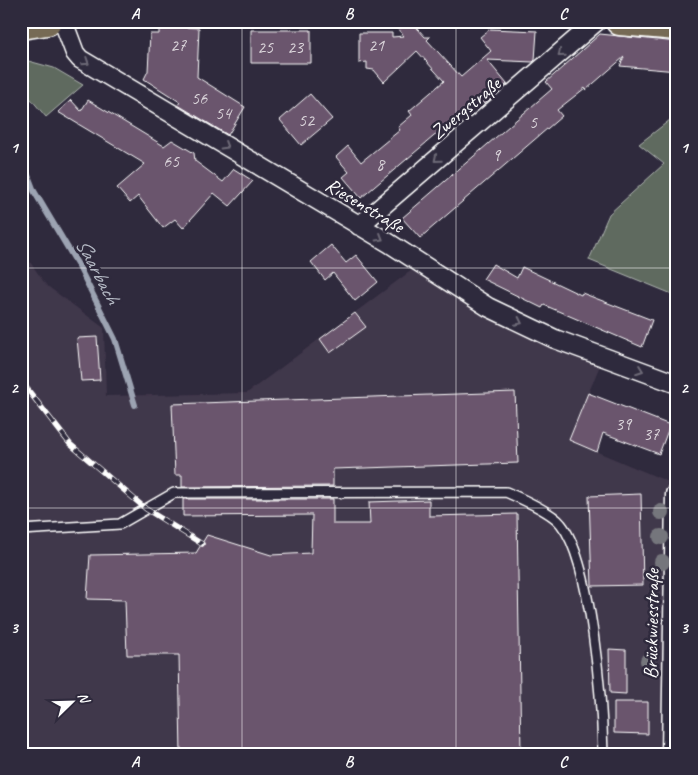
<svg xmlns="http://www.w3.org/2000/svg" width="698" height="775" font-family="Caveat,sans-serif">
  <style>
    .built { fill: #41374b }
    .green { fill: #5e6a5f; stroke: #aeb4af }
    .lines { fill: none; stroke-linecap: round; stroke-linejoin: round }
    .stream { stroke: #9ca3b2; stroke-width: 6 }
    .building { fill: #6a556d; stroke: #fff }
    .lane-casing { stroke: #fff; stroke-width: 12 }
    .street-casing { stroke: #fff; stroke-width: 21 }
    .primary-casing { stroke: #fff; stroke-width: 31 }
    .lane { stroke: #2f2a3d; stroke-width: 9 }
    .street { stroke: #2f2a3d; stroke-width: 18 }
    .primary { stroke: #766a54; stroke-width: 28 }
    .rail-casing { stroke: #fff; stroke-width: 5.5 }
    .rail { stroke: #2f2a3d; stroke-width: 4; stroke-dasharray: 11; stroke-linecap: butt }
    .tree { fill: #75767c }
    .oneway { stroke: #6d6a77 }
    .grid { fill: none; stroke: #fff; stroke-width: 1; stroke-opacity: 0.55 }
    .labels { text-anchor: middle; stroke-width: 5; stroke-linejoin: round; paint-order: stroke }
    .number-label { font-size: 18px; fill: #dad4da }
    .street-label { font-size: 20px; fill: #fff; stroke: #2f2a3d }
    .water-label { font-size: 21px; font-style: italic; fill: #b5bac5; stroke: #2f2a3d }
    .neatline { fill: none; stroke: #fff; stroke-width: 2 }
    .grid-label { font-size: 16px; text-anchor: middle; font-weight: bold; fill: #fff }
  </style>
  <rect width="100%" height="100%" fill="#2f2a3d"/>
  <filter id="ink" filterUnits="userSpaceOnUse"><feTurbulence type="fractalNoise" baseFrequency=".02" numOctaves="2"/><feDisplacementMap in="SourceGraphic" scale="10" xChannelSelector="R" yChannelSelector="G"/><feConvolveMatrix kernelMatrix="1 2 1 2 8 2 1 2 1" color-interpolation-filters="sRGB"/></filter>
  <g filter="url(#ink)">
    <path class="built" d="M21,249L46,285L104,328L106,396L247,393L420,264L603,358L569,440L676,485L671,754H21Z"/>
    <path class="green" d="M21,59L54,68L83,85L46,117L21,87Z
      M670,120L677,123V296L589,260L609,214L664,164L639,144Z"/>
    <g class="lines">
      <path class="stream" d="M21,157L34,191L78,265L115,339L135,405"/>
    </g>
    <path class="building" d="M396,21H411L425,37H430L427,40L461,77L491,51L480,37L490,29L537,31L535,60L533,62L487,60L507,84L484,104L479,98L361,198L343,177L349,172L336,157L348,146L361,162L400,130L398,127L412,115L409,111L444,81L417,51L384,82L374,70L367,69V62L359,63V33H392V37L404,36L393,24Z
      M159,26L199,28L197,77L245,107L228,135L178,105L180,102L144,79L148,71L150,34H159Z
      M251,30H311V63H251Z
      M600,34L677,42V71L620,66L624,57L586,90L585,88L557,110L562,116L420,238L402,218L552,89L546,82Z
      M310,94L332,119L301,145L280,120Z
      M71,100L81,111L88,100L164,146L172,140L194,153L195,161L223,182L234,169L253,181L230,206L214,193L183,228L175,219L163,228L138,196L130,203L117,188L145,164L58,112Z
      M331,245L346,263L356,255L378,282L355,301L333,273L325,280L311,262Z
      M493,264L517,278L522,267L581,295L582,293L652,320L642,347L544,305L542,308L483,279Z
      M355,313L366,327L330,353L320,339Z
      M97,337L100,380L81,381L77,338Z
      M515,392L518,463L333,469V486L182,487V475H175L172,404Z
      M588,393L670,425L659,454L603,433L597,452L569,440Z
      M641,494L643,585L592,586L589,496Z
      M183,499H333V524H370L369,502L429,500V516L517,514L521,754H181L179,655H127L125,600L87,599L90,555L196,553L207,535L271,555L311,553L312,515L183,516Z
      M609,649L626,650V694L610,693Z
      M614,702H648V734L614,733Z"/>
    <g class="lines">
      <defs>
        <path id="lane" d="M21,530L120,524L174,493L506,492C520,498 552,512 561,524C592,563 602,703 603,754"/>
        <path id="street" d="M63,21L75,53L80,59L389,243L488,307L555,339L677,384
          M359,226L597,21
          M671,754L675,494"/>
        <path id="primary" d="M620,21L677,26
          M21,25L47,21"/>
      </defs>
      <use href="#lane" class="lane-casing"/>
      <use href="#street" class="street-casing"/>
      <use href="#primary" class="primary-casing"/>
      <use href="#lane" class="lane"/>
      <use href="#street" class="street"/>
      <use href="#primary" class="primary"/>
      <defs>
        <path id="rail" d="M21,381L70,444L146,509L202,544"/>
      </defs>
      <use href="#rail" class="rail-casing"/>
      <use href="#rail" class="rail"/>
    </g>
    <g class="tree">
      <circle cx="661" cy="512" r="8"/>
      <circle cx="661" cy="537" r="8"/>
      <circle cx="662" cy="562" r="8"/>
      <circle cx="648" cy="661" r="8"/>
    </g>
    <defs><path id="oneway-chevron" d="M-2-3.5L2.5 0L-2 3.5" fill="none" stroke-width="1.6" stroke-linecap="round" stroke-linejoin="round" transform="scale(1.25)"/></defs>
    <g class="oneway">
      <use href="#oneway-chevron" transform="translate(561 54) rotate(140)"/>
      <use href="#oneway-chevron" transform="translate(86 62) rotate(33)"/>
      <use href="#oneway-chevron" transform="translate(225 146) rotate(31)"/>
      <use href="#oneway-chevron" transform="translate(437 159) rotate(140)"/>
      <use href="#oneway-chevron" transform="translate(380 238) rotate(31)"/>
      <use href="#oneway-chevron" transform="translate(519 322) rotate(26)"/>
      <use href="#oneway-chevron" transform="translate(640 370) rotate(20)"/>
    </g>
  </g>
  <path class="grid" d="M242,21V754M456,21V754M21,268H677M21,508H677"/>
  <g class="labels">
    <g class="number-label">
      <text x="178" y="51">27</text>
      <text x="376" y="51">21</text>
      <text x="265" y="53">25</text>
      <text x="295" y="53">23</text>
      <text x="199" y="104">56</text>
      <text x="223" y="119">54</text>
      <text x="306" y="126">52</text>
      <text x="533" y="128">5</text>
      <text x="496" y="161">9</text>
      <text x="171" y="167">65</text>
      <text x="380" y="170">8</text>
      <text x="623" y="430">39</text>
      <text x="651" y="440">37</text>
    </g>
    <g class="street-label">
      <text transform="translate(465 108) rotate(-40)" y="7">Zwergstraße</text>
      <text transform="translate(365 205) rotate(31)" y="7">Riesenstraße</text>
      <text transform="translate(651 624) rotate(-89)" y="7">Brückwiesstraße</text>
    </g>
    <g class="water-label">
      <text transform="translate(98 271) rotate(62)" y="7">Saarbach</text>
    </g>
  </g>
  <rect width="698" height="775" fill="none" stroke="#2f2a3d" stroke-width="55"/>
  <g transform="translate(72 702) rotate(67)" stroke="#2f2a3d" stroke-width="4" paint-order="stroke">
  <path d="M0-4L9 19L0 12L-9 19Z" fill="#ffffff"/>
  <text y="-8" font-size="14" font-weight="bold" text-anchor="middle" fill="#ffffff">N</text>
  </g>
  <rect x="28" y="28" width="642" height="720" class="neatline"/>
  <g class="grid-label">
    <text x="135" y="19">A</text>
    <text x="349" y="19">B</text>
    <text x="563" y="19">C</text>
    <text x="14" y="153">1</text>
    <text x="684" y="153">1</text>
    <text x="14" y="393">2</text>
    <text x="684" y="393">2</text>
    <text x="14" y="633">3</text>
    <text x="684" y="633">3</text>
    <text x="135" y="767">A</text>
    <text x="349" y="767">B</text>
    <text x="563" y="767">C</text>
  </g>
</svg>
